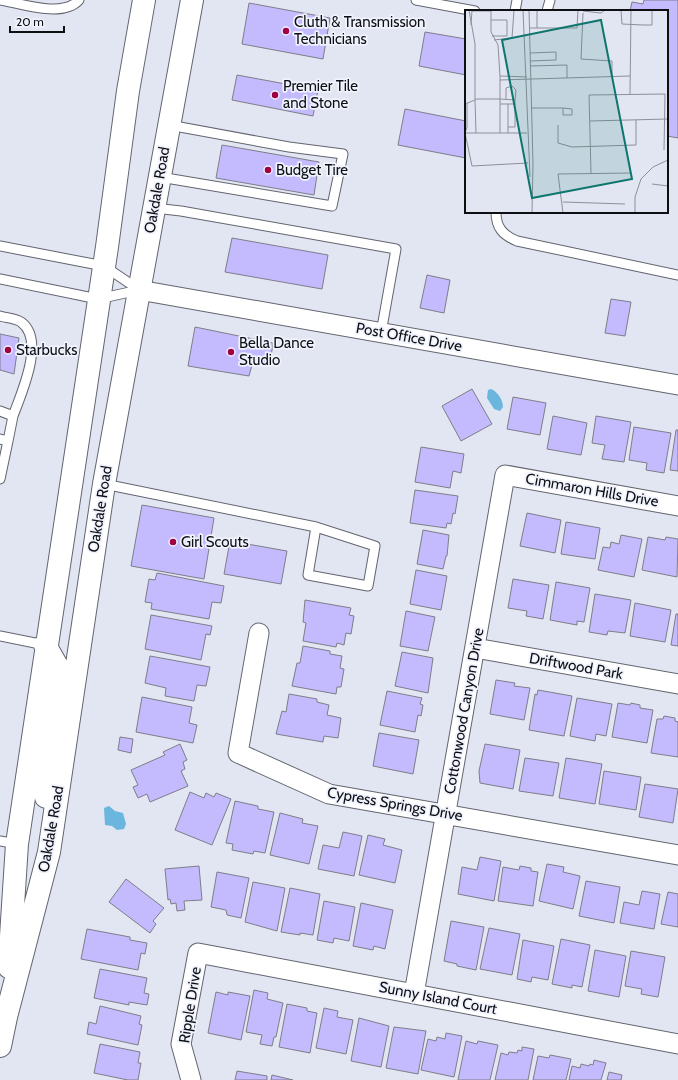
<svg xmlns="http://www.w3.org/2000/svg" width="678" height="1080" font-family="Cabin,sans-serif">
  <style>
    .water { fill: #6ab6de }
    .building { fill: #c4bbff; stroke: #7e7d88 }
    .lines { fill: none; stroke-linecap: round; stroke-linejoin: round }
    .lane-casing { stroke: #62656f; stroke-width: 11 }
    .street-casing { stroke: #62656f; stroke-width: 21 }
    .secondary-casing { stroke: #62656f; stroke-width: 24 }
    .lane { stroke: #fff; stroke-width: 9 }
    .street { stroke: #fff; stroke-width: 19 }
    .secondary { stroke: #fff; stroke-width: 22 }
    .poi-dot { fill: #9f0143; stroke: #f0f3fd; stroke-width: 1.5 }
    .labels { text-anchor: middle; stroke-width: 3.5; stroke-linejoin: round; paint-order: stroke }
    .poi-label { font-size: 15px; fill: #0d0f13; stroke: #f0f3fd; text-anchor: start }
    .street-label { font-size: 15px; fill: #0d0f13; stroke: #f0f3fd }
    .inset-road { fill: none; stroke: #8d9099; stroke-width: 1 }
    .view { fill: #0f766e; fill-opacity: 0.15; stroke: #0f766e; stroke-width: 2 }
    .inset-edge { fill: none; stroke: #0d0f13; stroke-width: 2 }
  </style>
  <rect width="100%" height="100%" fill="#e2e6f2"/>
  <path class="water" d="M491,389C498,392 503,400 503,407L500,411L494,409L487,398L488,390Z
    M109,806L115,811L123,813L126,824L124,829L117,830L112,826L105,825L104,808Z"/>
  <path class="building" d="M644,0H678V138L667,136V11H630L632,2L643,4Z
    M249,3L330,18L323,59L242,44Z
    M425,32L466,39V75L419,66Z
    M237,75L318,90L313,116L232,100Z
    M405,109L466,121V158L398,145Z
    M222,145L319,162L314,195L216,178Z
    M232,238L328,255L322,289L225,272Z
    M427,275L450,280L444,313L420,308Z
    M611,299L631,302L625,336L605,333Z
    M195,327L273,343L270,364L253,361L249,376L188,366Z
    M0,334L19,338L14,374L0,370Z
    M472,389L492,424L461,441L442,406Z
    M513,397L546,403L540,435L507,429Z
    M553,416L587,423L581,455L547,449Z
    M596,416L631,422L624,462L602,459L605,445L592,443Z
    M634,427L671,433L664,473L646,470L647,463L629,460Z
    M676,430H678V471L670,470Z
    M421,447L464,454L461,473L453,471L450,488L415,482Z
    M415,490L458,496L455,514L453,513L451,524L447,523L446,528L410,523Z
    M142,505L214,518L204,579L131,566Z
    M527,513L561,520L555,553L520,546Z
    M566,522L600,528L595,559L561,554Z
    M423,530L449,535L447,556H446L443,569L417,564Z
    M621,535L642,539L634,577L598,570L603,547L610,548L611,542L619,544Z
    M648,537L665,540L666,537L678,539L677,577L642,570Z
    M230,541L287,551L281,584L224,574Z
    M416,570L447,576L441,610L410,604Z
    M157,573L224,586L221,603L212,602L209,619L151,609L152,603L145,602L149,579L155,580Z
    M513,579L549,585L543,619L526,616L527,611L508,608Z
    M556,582L590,588L584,622L577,621V625L550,620Z
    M595,594L631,600L625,633L608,631L607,635L589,632Z
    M305,600L351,608L349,615L354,616L351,634L346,633L344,645L337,643L336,647L303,641L306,623L303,622Z
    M635,603L671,610L665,642L630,636Z
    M406,611L435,617L428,651L400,646Z
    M676,614H678V646L671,645Z
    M151,615L212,626L210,635L206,634L201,660L145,649Z
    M303,646L330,651V654L342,656L340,668L344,669L341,687H337L336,694L292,686L297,663H300Z
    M402,652L433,658L428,693L395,686Z
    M150,656L210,667L206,686L197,685L194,701L165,696L166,688L145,683Z
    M496,680L515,683L514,686L530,688L524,720L490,714Z
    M538,690L572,696L564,736L529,730L535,694L537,695Z
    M387,691L422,698L420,704L423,705L421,716L418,715L415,732L380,725Z
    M289,694L317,699V702L329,705L327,715L341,718L338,738L324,736L323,742L276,734L282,711L286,712Z
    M142,697L192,707L189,723L197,725L193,743L136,732Z
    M577,698L612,704L606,736L596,734L595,741L570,736Z
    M618,703L630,705L631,703L640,705V708L653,710L647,743L612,737Z
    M664,716L675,718V721L678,722V757L651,753L657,719H663Z
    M379,733L419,740L413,774L373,766Z
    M120,737L133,739L131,753L118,750Z
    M180,744L187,760L183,762L185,769L181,771L188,786L150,802L147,794L138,798L133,787L138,785L131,770L165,755L163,752Z
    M485,744L520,750L513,789L480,783L479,771Z
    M525,758L559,763L553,796L519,791Z
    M566,758L602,764L595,804L559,798Z
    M604,771L641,777L636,810L599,804Z
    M645,784L678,789L673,823L639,817Z
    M190,792L204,798L206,793L214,797L216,793L231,799L212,845L175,830Z
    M235,801L258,806V809L274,812L265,853L254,851L253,854L232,850L233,844L226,843Z
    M280,813L303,819L302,823L318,826L309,864L270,855Z
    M343,832L362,836L354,876L318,869L323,845L339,848Z
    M368,835L385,839L383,845L402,850L395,883L359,875Z
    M480,857L501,861L494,901L458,894L462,867L477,870Z
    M547,864L564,867L563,872L580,876L573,909L539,901Z
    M199,866L202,900L184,901L185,910L177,911L176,903L171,904L170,899L168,900L165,869Z
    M520,866L531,868V871L538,872L533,906L498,901L503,867L519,870Z
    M217,872L249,878L241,918L227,915L226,910L211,907Z
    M126,879L164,908L153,921L156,924L150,933L109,902Z
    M586,881L620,887L614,923L579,916Z
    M253,882L285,888L277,931L245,922Z
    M290,888L320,894L313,935L300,933V935L281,932Z
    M642,891L660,894L654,929L620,923L624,902L639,905Z
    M668,892L678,894V927L661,924Z
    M324,901L355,907L349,941L334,938L333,943L317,940Z
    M361,903L393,910L385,949L374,946L373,950L353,946Z
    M451,921L484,927L476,970L457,966V964L444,961Z
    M489,928L520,934L512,975L480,969Z
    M87,929L130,937V940L147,943L145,954L141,953L138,970L81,959Z
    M561,939L590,945L582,987L572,985V988L552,984Z
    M523,940L554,946L548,980L532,977L531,982L517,979Z
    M595,950L626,956L619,997L588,991Z
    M631,951L665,957L658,997L641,994L642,989L625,986Z
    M100,969L147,978L144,993L149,994L147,1005L129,1002V1005L94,998Z
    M254,990L268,993L267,999L283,1003L276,1037H274L272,1046L260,1044L262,1035L246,1032Z
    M216,992L228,995V992L250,996L241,1040L208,1033Z
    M287,1004L307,1008V1011L317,1013L310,1053L279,1047Z
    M100,1006L141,1016L139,1024L142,1025L138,1045L87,1034L89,1022L96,1024Z
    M324,1008L338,1011L337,1017L353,1020L346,1054L316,1048Z
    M359,1018L389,1026L381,1067L351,1061Z
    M394,1027L426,1031L418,1074L386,1068Z
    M446,1033L462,1036L454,1077L421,1070L428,1039L436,1041L437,1037L445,1039Z
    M466,1041L477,1044L478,1041L498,1045L490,1080H458Z
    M100,1044L140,1052L138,1063H141L138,1080H128L94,1073Z
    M522,1047L534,1049L528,1080H495L501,1053L508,1055L509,1052L517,1053L518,1050L522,1051Z
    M550,1055L571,1059L566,1080H533L538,1056L549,1058Z
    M594,1060L606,1063L601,1080H569L572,1066L580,1068L581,1064L589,1066L590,1064L593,1065Z
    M237,1071L267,1076V1080H235Z
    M609,1072L622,1075L621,1080H607Z
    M272,1075L293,1080H271Z"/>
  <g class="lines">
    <defs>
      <path id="lane" d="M1,0C22,4 63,18 79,0
        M416,0L475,11
        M515,11L517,0
        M547,11L550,0
        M160,177L332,206L343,154L289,147L169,125
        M154,208L181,211L396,249L381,333
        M496,212C496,228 503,235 517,241L678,275
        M0,246L104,266L138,289
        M0,279L98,299L139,290
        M0,316C7,318 15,318 21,322C46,340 21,394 13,416
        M0,411L13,416L8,441
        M0,439L8,441L0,479
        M104,484L316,527L375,546L368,586L308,575L316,527
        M0,636L45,645
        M0,841L17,844"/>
      <path id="street" d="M139,290L678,385
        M259,633L238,753L329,794L678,855
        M475,648L678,684
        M414,994L505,475L678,506
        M191,1080L181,1044L198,953L678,1044"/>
      <path id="secondary" d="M45,645L57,666L58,686L49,737L45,783L46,797
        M9,967L17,844L107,247L128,91L144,0
        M0,1046L6,1017L49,852L104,484L192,0"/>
    </defs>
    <use href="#lane" class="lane-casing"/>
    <use href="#street" class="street-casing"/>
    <use href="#secondary" class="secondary-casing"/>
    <use href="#lane" class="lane"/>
    <use href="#street" class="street"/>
    <use href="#secondary" class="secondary"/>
  </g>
  <g class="poi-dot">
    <circle cx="286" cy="31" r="4"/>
    <circle cx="275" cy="95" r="4"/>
    <circle cx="268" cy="170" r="4"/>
    <circle cx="8" cy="350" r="4"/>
    <circle cx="231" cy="352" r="4"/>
    <circle cx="173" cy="542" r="4"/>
  </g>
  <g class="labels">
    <g class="poi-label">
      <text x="294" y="27">Cluth &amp; Transmission<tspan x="294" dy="17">Technicians</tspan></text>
      <text x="283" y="91">Premier Tile<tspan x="283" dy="17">and Stone</tspan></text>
      <text x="276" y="175">Budget Tire</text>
      <text x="239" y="348">Bella Dance<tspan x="239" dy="17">Studio</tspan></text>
      <text x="16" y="355">Starbucks</text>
      <text x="181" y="547">Girl Scouts</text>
    </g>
    <g class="street-label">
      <text transform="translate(157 190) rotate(-80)" y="5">Oakdale Road</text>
      <text transform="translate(409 337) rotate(10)" y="5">Post Office Drive</text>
      <text transform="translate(592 490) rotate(10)" y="5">Cimmaron Hills Drive</text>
      <text transform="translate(100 509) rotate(-81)" y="5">Oakdale Road</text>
      <text transform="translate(576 666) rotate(10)" y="5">Driftwood Park</text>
      <text transform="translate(464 711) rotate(-80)" y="5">Cottonwood Canyon Drive</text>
      <text transform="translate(395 804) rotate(10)" y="5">Cypress Springs Drive</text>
      <text transform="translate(51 829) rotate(-80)" y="5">Oakdale Road</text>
      <text transform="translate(438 998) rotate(11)" y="5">Sunny Island Court</text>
      <text transform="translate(190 1005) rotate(-81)" y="5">Ripple Drive</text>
    </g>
  </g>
  <g transform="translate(465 10)">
    <rect width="203" height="203" fill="#e2e6f2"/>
    <path class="inset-road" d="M58,0L65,167M64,0L68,153L67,203M156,0L157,14L178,15H187V0M7,1H26V22L33,35L35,66V89H10M118,1L136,3L140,0M118,3L116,49L147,51V67M26,10H42V26H27M6,15L7,0M65,18H72V0M72,18H112L113,0M29,30L47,28L49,0M65,43L91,42V50L65,51M65,56L102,55V68M35,66L62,67M35,70L165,66M165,84L166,0M41,89V78L47,76L51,80L50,90M10,90L11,123M0,94L10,90V34L4,0M35,94H50V117H43V123M43,94V117M66,98H98L107,99V105H98V98M125,111L203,109M93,115V133L107,137L171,135V110M0,123L2,117V93M35,123V89L50,90V94M62,123H0L7,156L63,153M126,163L124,85L200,84L199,140M187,174L203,176M98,192L160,194M98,203L93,164L166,163M170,203V187L176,169L188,157L203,150"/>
    <path class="view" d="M136,10L167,169L67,188L37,30Z"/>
    <rect width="203" height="203" class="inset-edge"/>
  </g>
  <path d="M10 26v6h54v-6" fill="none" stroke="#0d0f13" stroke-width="2"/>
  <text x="16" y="26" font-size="12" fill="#0d0f13" stroke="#f0f3fd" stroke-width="3" paint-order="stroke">20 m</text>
</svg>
